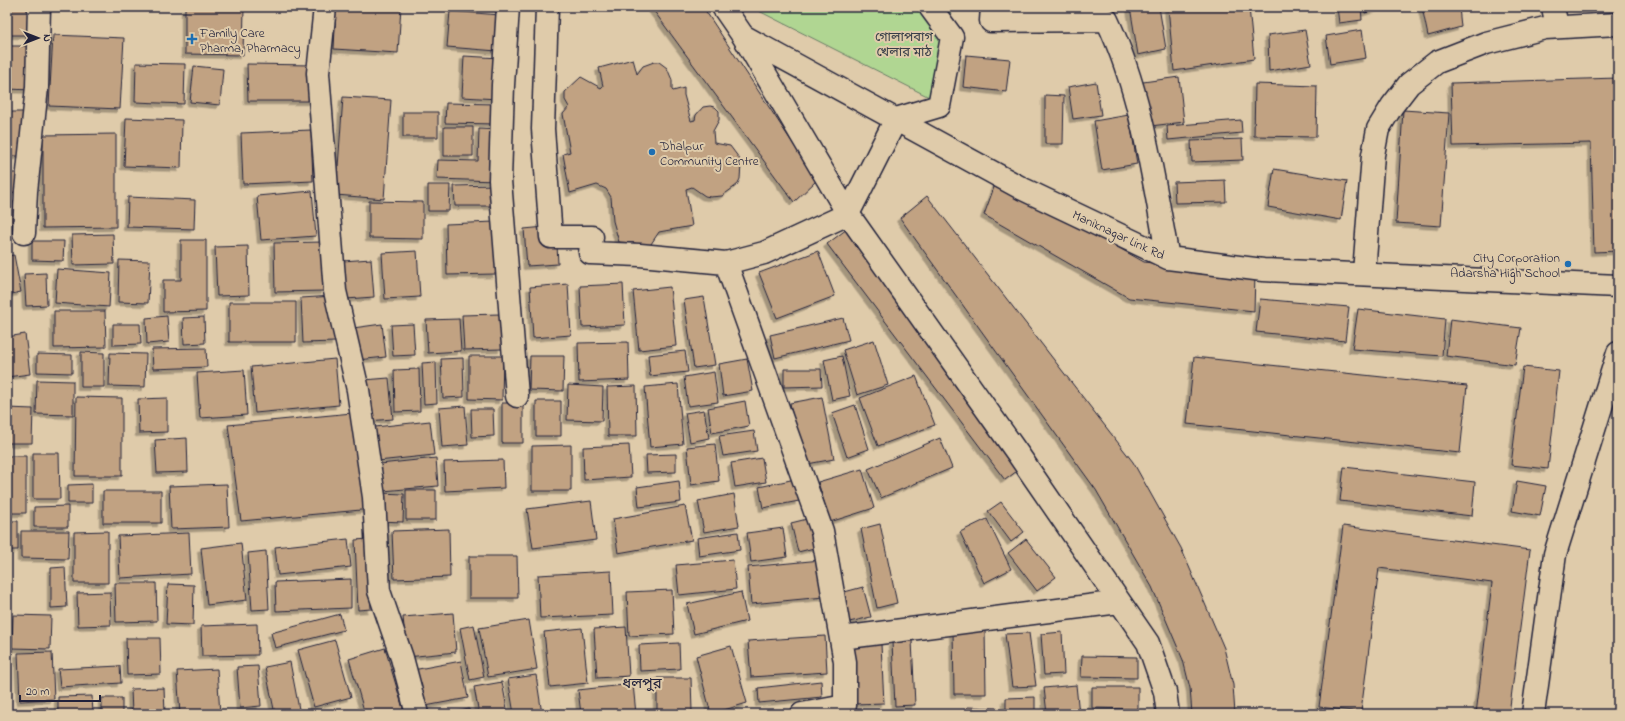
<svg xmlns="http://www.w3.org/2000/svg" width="1625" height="721" font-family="'Indie Flower','Noto Sans Bengali',sans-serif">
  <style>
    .green { fill: #b0d692; stroke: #697c66 }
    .building { fill: #c1a282; stroke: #22223b; filter: url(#shadow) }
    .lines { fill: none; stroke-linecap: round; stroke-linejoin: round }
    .minor-casing { stroke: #22223b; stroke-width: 25 }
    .minor { stroke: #dfcbaa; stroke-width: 22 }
    .poi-dot { fill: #1f6fb2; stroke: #dfcbaa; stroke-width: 1.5 }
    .labels { text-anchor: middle; stroke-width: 4; stroke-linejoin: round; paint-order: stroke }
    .poi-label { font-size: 13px; fill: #22223b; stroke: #dfcbaa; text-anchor: start }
    .park-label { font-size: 13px; fill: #373d48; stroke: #dfcbaa }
    .street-label { font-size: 13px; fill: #22223b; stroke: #dfcbaa }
    .quarter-label { font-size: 15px; fill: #22223b; stroke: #dfcbaa }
  </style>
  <defs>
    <filter id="shadow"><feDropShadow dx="-3.5" dy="3.5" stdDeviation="0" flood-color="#0004"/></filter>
  </defs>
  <rect width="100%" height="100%" fill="#dfcbaa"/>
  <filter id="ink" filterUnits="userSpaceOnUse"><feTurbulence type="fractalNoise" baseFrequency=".025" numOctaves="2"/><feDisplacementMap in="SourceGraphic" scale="8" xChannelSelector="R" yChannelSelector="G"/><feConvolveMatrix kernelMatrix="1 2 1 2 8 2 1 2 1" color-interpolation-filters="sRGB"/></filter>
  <g filter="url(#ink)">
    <path class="green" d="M751,7H952L929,97Z"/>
    <path class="building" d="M7,7H31L30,35H7Z
      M185,7H244L243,55L185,54Z
      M336,7H401L398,53L334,49Z
      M651,7H703L817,180L794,202Z
      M1049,7H1072V16L1049,17Z
      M1130,7H1159L1166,49L1138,55Z
      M1168,7H1249L1254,59L1174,71Z
      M1337,7H1361L1362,20L1339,23Z
      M1364,7H1383L1365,13Z
      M1422,7H1459L1461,27L1428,36Z
      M450,11L500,15L497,51L447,47Z
      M1305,30L1311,64L1269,71L1268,35Z
      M1362,30L1366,58L1330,64L1326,36Z
      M53,35L124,38L120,109L49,106Z
      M7,46H33V90L7,89Z
      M966,55L1010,59L1006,92L963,87Z
      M464,56L500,58L498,99L462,97Z
      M633,59L637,74L643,66L654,62H659L667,68L672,80V90L673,91L684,88V95L691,121L695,120L696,115L703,107L710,106L715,107L719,111V120L713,131L714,143L730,146L739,158L741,164L740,179L737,185L722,196L710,197L705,196L692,187L686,189L692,226L659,232L651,244L647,247L635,243L619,242L613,221L611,197L606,189L597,185L570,193L563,154L570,152L563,114L569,107L565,100V92L581,77L601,88L603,86L599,68Z
      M136,63L185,64L184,104L135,102Z
      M247,64L312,65L311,101H248Z
      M194,66L223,69L220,105L190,102Z
      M1179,77L1184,122L1142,127L1136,83Z
      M1618,78V251L1594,252L1591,143L1453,146L1451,83Z
      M1096,82L1101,115L1073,119L1068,87Z
      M1255,84L1317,86L1316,137L1254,136Z
      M1045,95L1064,96L1063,144H1045Z
      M343,97L391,100L384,199L336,195Z
      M446,103L496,104L495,124L445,123Z
      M1403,110L1449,113L1441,226L1396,223Z
      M7,112H23L24,156H7Z
      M403,112H438V137H403Z
      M1129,115L1137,164L1102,170L1094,121Z
      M126,118L182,120L181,168L124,166Z
      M1241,120L1242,133L1168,140L1167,126Z
      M444,127H473V156H444Z
      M479,129L498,130L496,181L437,179L438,160L478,161Z
      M311,130L313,181L243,184L241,133Z
      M116,134V227L43,228V135Z
      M1242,139L1243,160L1192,162L1191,141Z
      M1274,169L1347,181L1341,220L1268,207Z
      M7,173H18L19,192L7,193Z
      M997,179L1144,262L1255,275L1254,311L1129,298L984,215Z
      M1225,180L1226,202L1175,203L1174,182Z
      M428,185H450L449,211H428Z
      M495,185L496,206H455L454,186Z
      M312,191L316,236L261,240L257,196Z
      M927,196L1133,462L1181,548L1224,648L1233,685L1235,714H1192L1190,688L1183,660L1152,587L1096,490L900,218Z
      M128,197L195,200L194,229L127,227Z
      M369,201L423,202V239L369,238Z
      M7,202H13L14,229H7Z
      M494,222L496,274L447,275L446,224Z
      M556,226L558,264L527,266L524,229Z
      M851,226L1029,462L1005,480L827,244Z
      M113,234L114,264L73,265L72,235Z
      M181,240H206V311L163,312V280H181Z
      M32,241H64L63,261L32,260Z
      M323,242L324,291L275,292L274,243Z
      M248,246L249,295L217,296L215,247Z
      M417,251L420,297L385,299L382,253Z
      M818,251L835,296L777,318L759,273Z
      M14,255L21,292L7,295V256Z
      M371,259L374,297L346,299L343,261Z
      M119,260L150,261L148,303L118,302Z
      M57,269L111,273L109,307L55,303Z
      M46,273L47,305L26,306L24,274Z
      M568,284L571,335L533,338L530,287Z
      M623,284L625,325L582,327L580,286Z
      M670,287L676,346L639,350L633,291Z
      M334,296L335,342L303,343L301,298Z
      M704,297L715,365L694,368L684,300Z
      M1260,299L1349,307L1345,341L1256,332Z
      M229,302H296V342H229Z
      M1358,309L1445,319L1442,356L1352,349Z
      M54,311H105L106,347L54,348Z
      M500,314L502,349L464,350L462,315Z
      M167,316L169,342L147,344L146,318Z
      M204,317L205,343L184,344L183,318Z
      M843,318L849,340L775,358L770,335Z
      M459,319L461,351L428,353L426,320Z
      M1450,319L1521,328L1515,365L1446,356Z
      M113,324H140L141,344L113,345Z
      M382,324L386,357L357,360L353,328Z
      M413,324L415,355L393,356L391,325Z
      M25,334L30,374L7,377V337Z
      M874,340L888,385L857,395L843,350Z
      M628,342L629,380L579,382L578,343Z
      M206,348L207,367L153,369L152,349Z
      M685,351L688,372L650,376L648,355Z
      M81,352L104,353V387H81Z
      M110,353L146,354L145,387L109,386Z
      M37,354L72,355V373L37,372Z
      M469,356H503L502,400L469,399Z
      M530,356H564L563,391L529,390Z
      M842,356L850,396L832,400L824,360Z
      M1194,357L1467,386L1460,453L1187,424Z
      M463,358L464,397L443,398L441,359Z
      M335,359L339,405L255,413L251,367Z
      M747,359L753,391L723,396L719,364Z
      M436,362L437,403L424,404L422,363Z
      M1523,367L1559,371L1548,469L1511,465Z
      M419,369L420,411L395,412L394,370Z
      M784,369H821L822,386L784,387Z
      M244,370L247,415L200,418L197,373Z
      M714,372L718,402L688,406L684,377Z
      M916,376L935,425L878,446L860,398Z
      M389,378L393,419L368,421L364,380Z
      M37,380L73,381V415L36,414Z
      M678,384L683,444L650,447L645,387Z
      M568,385L603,387L602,421L567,420Z
      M636,386L637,436H608L607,387Z
      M76,397L122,398V476H75Z
      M822,397L834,459L802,465L790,403Z
      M167,398V432L139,433L138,399Z
      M536,401H561V436H536Z
      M745,401L749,426L712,433L708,408Z
      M502,403H523V443H502Z
      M855,405L869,449L847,457L832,413Z
      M465,406L468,445L442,447L439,408Z
      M7,408L33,409L32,443H7Z
      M471,409H493L494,436L472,437Z
      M704,410L709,438L690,442L685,413Z
      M352,413L372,509L241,521L228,425Z
      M430,421L434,455L378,461L375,427Z
      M754,431L757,451L723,456L719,436Z
      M187,438L188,472L157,473L155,440Z
      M940,438L952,468L881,498L868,469Z
      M715,444L719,481L691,485L687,447Z
      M571,445V491H532V446Z
      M629,445L631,477L584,480L583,447Z
      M33,453H59L60,499H33Z
      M676,454V472L647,473L646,455Z
      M7,456H26V513H7Z
      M436,458L438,486L383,491L380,464Z
      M762,458L766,482L735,487L731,463Z
      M503,460L504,488L445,491L444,462Z
      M1344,467L1475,482L1472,516L1340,501Z
      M862,469L874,508L830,522L818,482Z
      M795,479L799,501L763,508L759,487Z
      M679,481L681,502L639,507L637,487Z
      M1517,481L1546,486L1540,516L1512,511Z
      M92,484V503H68V485Z
      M227,484L229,527L171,529L169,486Z
      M406,490H436V520H406Z
      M103,491H161V523H103Z
      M380,493L404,494L403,522L379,521Z
      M734,494L739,526L704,532L698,501Z
      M591,501L596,540L533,548L527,509Z
      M1001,502L1024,532L1011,542L988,511Z
      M68,506V527H34V507Z
      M685,506L692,540L618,553L613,519Z
      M811,518L818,547L798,552L791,523Z
      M987,519L1011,569L984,583L960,532Z
      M7,521H18V550H7Z
      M880,524L897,603L877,608L861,529Z
      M1343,526L1530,550L1509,714H1476L1492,583L1379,568L1361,712L1319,707Z
      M783,528L787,557L751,562L747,533Z
      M449,529L450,577L394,579L392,531Z
      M21,531H69L68,559L21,558Z
      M108,531V583H74V532Z
      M738,532L740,550L699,556L697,538Z
      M189,533L191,574L120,578L118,536Z
      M348,539L351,567L278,575L275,547Z
      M369,539L371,609L358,610L355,540Z
      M1026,539L1056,577L1037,591L1008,553Z
      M241,543L247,600L207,605L201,548Z
      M266,551L269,609L252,610L248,553Z
      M469,556H517L518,598H469Z
      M733,560L736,589L679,595L676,565Z
      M821,560L824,597L751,604L748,567Z
      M65,567L67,607L51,608V568Z
      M611,571L613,615L540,618L538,575Z
      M351,579V608L276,611L275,582Z
      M115,583H156L157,621L116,622Z
      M168,584L194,585L193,625L166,624Z
      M863,587L871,617L845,623L837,594Z
      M672,590L674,634L629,636L627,592Z
      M110,592L111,625L78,626L77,593Z
      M741,592L747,621L694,634L687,604Z
      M453,613L456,652L407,657L403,617Z
      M340,614L344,630L275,648L271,633Z
      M13,615L51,616L50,649L12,648Z
      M529,620L537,669L488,677L479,628Z
      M257,624L258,655L202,656L201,626Z
      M474,625L484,677L470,680L460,628Z
      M880,625L884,703L854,704L851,626Z
      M626,627L629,676L597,678L594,629Z
      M582,628L588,683L550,687L544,632Z
      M953,629H985L986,694H954Z
      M1062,632L1064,674L1044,675L1041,634Z
      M1029,633L1036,686L1012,687L1005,634Z
      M825,636L827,672L751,677L748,641Z
      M126,638H160L161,674L127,675Z
      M335,640L351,697L314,707L298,650Z
      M912,640L915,705L895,706L892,642Z
      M679,643L680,669L640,671L639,645Z
      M731,646L747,703L711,714L696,656Z
      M385,648L404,712L398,714H365L349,659Z
      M52,652L54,699L20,701L18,653Z
      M1082,656L1137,657V678L1081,677Z
      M461,661L468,698L420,707L413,670Z
      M290,662L299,709L275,714L265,667Z
      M120,666L121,683L60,687L58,669Z
      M258,666L261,706L240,708L237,667Z
      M217,669L220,714H180L177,671Z
      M536,675L542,714H514L508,679Z
      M657,678H691L692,712L657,713Z
      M821,681L822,697L759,703L758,688Z
      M502,682L508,714H479L474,687Z
      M633,684L636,714H581L578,690Z
      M1076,685L1079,714H1047L1044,688Z
      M1092,687H1138V709L1092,708Z
      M164,688L165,714H132L131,689Z
      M92,696L93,714H58V697Z
      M1035,697V714H1006V698Z
      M102,698H122V714H102Z
      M48,707L49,714H7V711Z
      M967,707L998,708V714H967Z
      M469,709L470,714H451V713Z"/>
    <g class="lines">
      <defs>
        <path id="minor" d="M325,7L318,73L335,291L358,390L374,497L379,591L402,658L417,714
          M508,7L503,85L500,180L517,396
          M547,7L543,129L551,237H592L590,253L640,255L726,263L764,253L848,214L896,119L939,106L952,37L930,7
          M723,7L743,36L848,214L1018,454L1148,643L1165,692L1168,714
          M992,7L991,21L1107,20C1142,94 1153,178 1168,258
          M1553,7L1557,27
          M743,36L1023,189L1168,258L1263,270L1618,286
          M24,233L26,191L37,87L39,7
          M726,263L822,531L845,662V706L802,714
          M1364,273L1373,155L1378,129L1392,106L1409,84L1437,62L1486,43L1545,28L1618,24
          M841,638L1119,602
          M1533,714L1555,554L1618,353"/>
      </defs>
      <use href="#minor" class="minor-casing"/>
      <use href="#minor" class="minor"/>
    </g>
  </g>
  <g class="poi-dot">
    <path d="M190 33h4v4h4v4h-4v4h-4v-4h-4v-4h4z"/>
    <circle cx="652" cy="152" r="4"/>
    <circle cx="1568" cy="264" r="4"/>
  </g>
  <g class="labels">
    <g class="poi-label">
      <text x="200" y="37">Family Care<tspan x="200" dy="15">Pharma, Pharmacy</tspan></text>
      <text x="660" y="150">Dhalpur<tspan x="660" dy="15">Community Centre</tspan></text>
      <text x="1560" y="262" text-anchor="end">City Corporation<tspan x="1560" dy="15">Adarsha High School</tspan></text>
    </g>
    <g class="park-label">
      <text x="904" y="41">গোলাপবাগ<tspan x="904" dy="15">খেলার মাঠ</tspan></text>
    </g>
    <g class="street-label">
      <text transform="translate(1119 234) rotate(25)" y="5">Maniknagar Link Rd</text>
    </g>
    <g class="quarter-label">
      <text x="642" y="688">ধলপুর</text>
    </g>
  </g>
  <rect width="1625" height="721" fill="none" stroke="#dfcbaa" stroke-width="24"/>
  <rect x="12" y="12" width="1601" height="697" fill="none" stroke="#22223b" stroke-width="1.5" filter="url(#ink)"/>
  <g transform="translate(38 38) rotate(90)" stroke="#dfcbaa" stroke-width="3" paint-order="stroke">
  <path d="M0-3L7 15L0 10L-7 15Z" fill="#22223b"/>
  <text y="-6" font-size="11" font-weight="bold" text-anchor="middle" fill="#22223b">N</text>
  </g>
  <path d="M20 695v6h80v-6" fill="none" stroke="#22223b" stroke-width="2"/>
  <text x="26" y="695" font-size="12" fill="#22223b" stroke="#dfcbaa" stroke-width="3" paint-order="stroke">20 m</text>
</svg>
